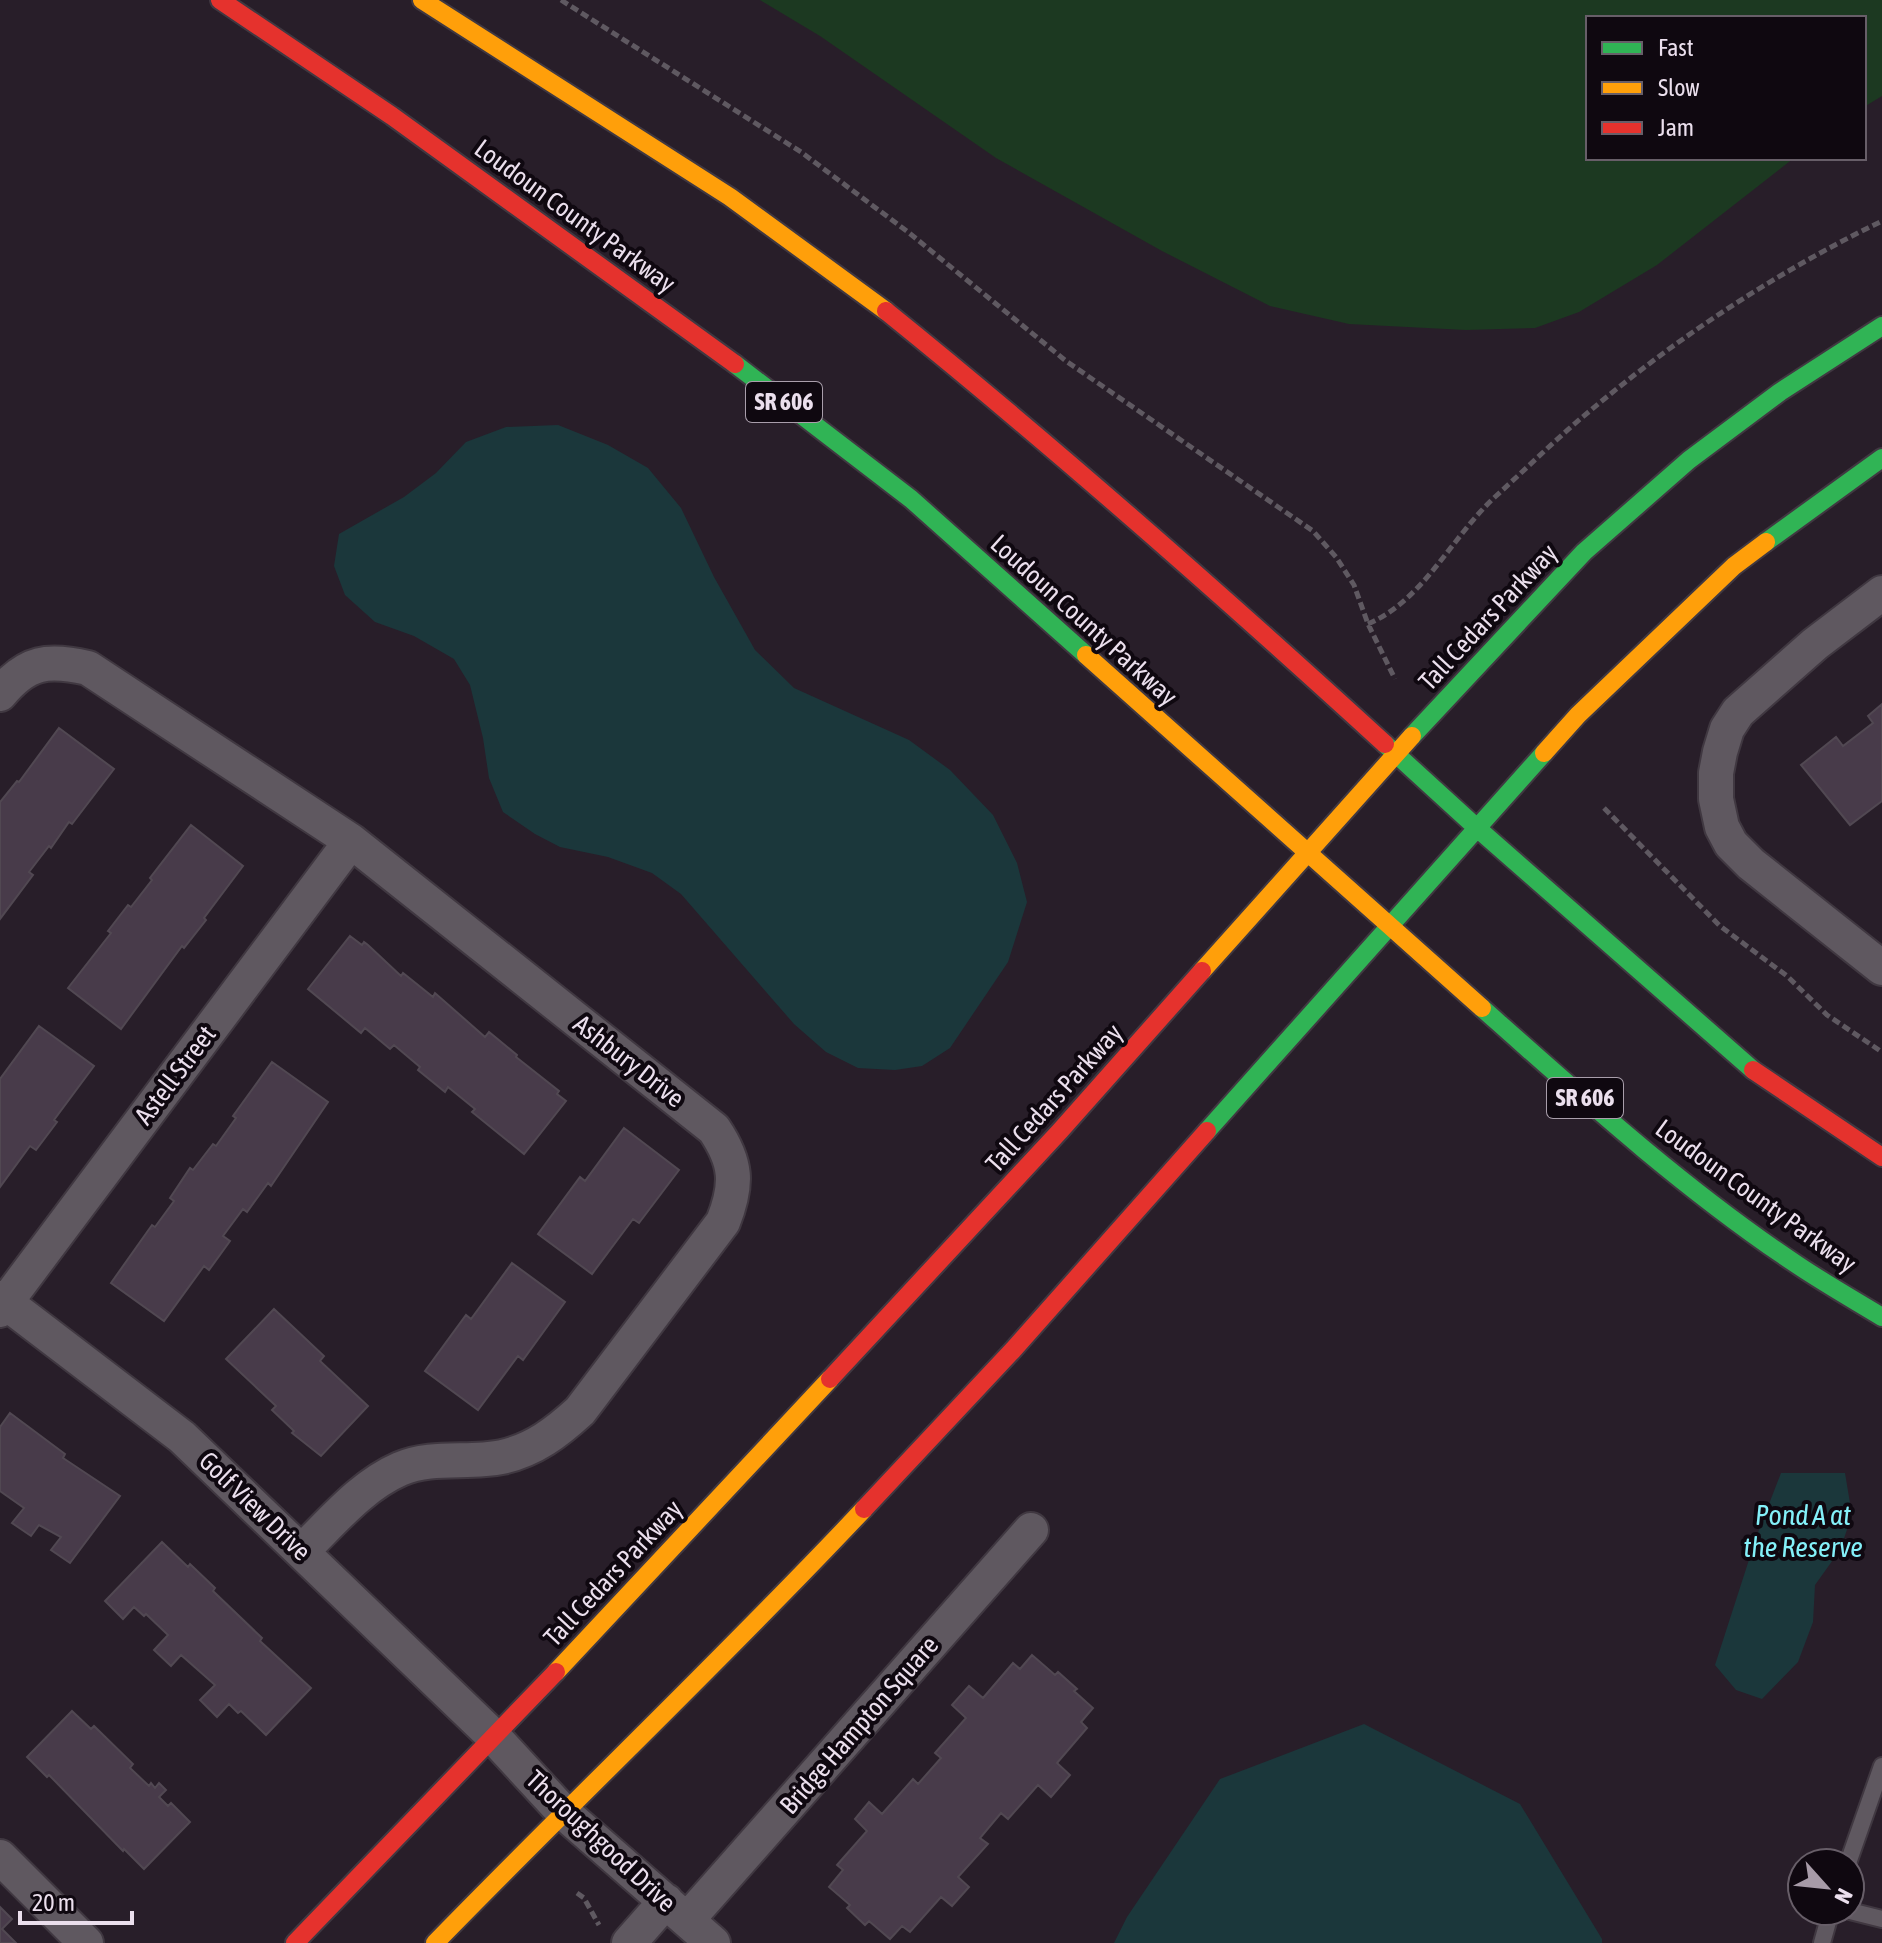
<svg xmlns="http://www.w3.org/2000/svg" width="1882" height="1943" font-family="'Asap Condensed',sans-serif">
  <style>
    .green { fill: #1c3921 }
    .water { fill: #1b373b }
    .building { fill: #483b4a; stroke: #514852; stroke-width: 2 }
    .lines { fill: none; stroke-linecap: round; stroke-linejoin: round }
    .lane-casing { stroke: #403841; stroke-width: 20 }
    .street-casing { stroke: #403841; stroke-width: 38 }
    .fast-casing { stroke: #403841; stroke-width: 22 }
    .slow-casing { stroke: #403841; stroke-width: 22 }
    .jam-casing { stroke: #403841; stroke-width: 22 }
    .path { stroke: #5f5961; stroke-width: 5; stroke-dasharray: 8 4; stroke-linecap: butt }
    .lane { stroke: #5f5860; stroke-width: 16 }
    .street { stroke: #5f5860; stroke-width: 34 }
    .fast { stroke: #30b455; stroke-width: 18 }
    .slow { stroke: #ff9f0a; stroke-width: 18 }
    .jam { stroke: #e5322d; stroke-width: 18 }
    .labels { text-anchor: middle; stroke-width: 8; stroke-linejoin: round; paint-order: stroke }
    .shield { fill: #0f0810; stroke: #a99eab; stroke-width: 2 }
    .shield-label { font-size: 24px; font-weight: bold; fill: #ebdfed }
    .street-label { font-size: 26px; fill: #ebdfed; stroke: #0f0810 }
    .water-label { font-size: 28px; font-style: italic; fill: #84f0f9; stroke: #0f0810 }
  </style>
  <rect width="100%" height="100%" fill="#281e29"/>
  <path class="green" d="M760,0H1882V96L1864,107V18H1588V158H1794L1657,265L1579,312L1535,328L1466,330L1349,324L1270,306L1162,251L996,158L820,36Z"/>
  <path class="water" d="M558,425L608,445L648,468L681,508L714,577L755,650L794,688L909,740L950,770L993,815L1017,863L1027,902L1008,962L950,1048L922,1066L895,1070L858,1068L826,1052L794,1024L681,894L652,873L608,857L560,847L535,834L503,812L489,778L483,738L470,685L454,659L414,636L375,622L345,595L334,566L339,534L404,497L436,473L466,442L506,427Z
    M1781,1473H1845L1852,1515L1840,1550L1815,1585L1813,1622L1798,1662L1762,1699L1736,1690L1715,1665L1757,1535Z
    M1364,1724L1520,1804L1602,1939V1943H1114L1127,1917L1220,1779Z"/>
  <path class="building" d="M1882,704V801L1850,825L1801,765L1836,737L1843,746L1873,723L1868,716Z
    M59,728L114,769L72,824L69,822L51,848L49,846L29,872L33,875L0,919V802L17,781L19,782Z
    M191,825L243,866L204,918L206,920L184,948L182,946L121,1029L68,988L111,933L108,931L128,905L131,907L152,880L150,878Z
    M350,936L362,945L364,942L368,945L401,976L403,973L433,997L435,993L485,1037L489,1032L517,1055L516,1057L559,1091L557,1094L566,1101L524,1154L472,1112L475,1109L448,1087L445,1092L418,1070L420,1067L394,1045L390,1049L365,1028L361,1033L308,989Z
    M39,1026L94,1066L54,1120L57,1122L36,1150L30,1146L0,1187V1079Z
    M272,1062L328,1102L271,1186L268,1183L247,1212L243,1209L223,1236L230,1241L209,1270L204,1266L164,1321L111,1283L152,1225L155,1227L174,1201L170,1198L190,1168L193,1170L213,1144L216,1146L236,1118L233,1116Z
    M624,1128L679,1170L639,1223L633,1219L592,1274L538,1234L580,1177L585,1181Z
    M512,1263L565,1302L523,1360L518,1356L478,1410L425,1371L466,1315L471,1319Z
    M274,1309L324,1356L320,1361L368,1406L321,1456L292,1433L294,1431L272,1410L276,1406L226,1359Z
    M10,1413L65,1454L63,1458L120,1496L70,1563L51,1550L61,1537L39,1525L31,1536L12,1523L24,1508L0,1491V1427Z
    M162,1542L188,1567L190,1564L215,1588L213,1591L262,1638L260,1641L311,1688L266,1735L241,1711L238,1713L229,1704L217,1717L200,1700L215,1685L181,1655L171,1666L154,1650L168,1635L146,1614L144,1616L134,1607L123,1619L105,1601Z
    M1032,1655L1055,1675L1058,1672L1077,1689L1074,1691L1093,1708L1081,1722L1087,1728L1057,1763L1070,1775L1051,1797L1038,1785L1008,1819L1001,1813L980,1838L988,1844L958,1877L969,1887L952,1906L941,1897L910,1932L902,1926L890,1939L869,1921L865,1925L847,1908L850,1905L829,1887L843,1870L837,1865L867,1831L855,1819L869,1802L882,1814L913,1779L918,1784L941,1758L935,1753L966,1718L952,1705L969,1686L983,1698L1013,1663L1020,1669Z
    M72,1711L91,1729L94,1726L133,1764L130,1768L149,1786L151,1783L155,1788L159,1783L166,1790L159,1797L168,1806L171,1803L190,1822L144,1869L124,1849L123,1851L49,1775L47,1777L27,1757Z
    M0,1907L12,1919L2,1929L16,1943H0Z"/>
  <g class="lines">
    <defs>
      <path id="lane" d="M1848,1863L1882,1766
        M1850,1911L1882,1919
        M1822,1943L1831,1911"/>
      <path id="street" d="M1882,593L1815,644L1738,712L1727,729L1720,752L1716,773V799L1722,827L1731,844L1751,864L1882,968
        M0,694C27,661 48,659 88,668L351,841L714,1129C737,1163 738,1184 723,1222L580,1411C557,1432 534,1450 502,1457C469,1464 432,1455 400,1469C361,1486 332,1522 302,1551
        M0,1298L182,1437L492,1735L563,1812L713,1943
        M0,1310L351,841
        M0,1857L86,1943
        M687,1920L1031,1530
        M629,1943L666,1901"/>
      <path id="fast" d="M735,364L911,499L1086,655
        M1766,542L1882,458
        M1412,736L1584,552L1689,460L1780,392L1882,326
        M1385,744L1477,828L1753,1070
        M1482,1008C1582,1097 1687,1192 1799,1266C1826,1284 1854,1300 1882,1317
        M1207,1131L1544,753"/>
      <path id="slow" d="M422,0L730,197L886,311
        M1086,655L1482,1008
        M1544,753L1578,715L1734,566L1766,542
        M1202,971L1412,736
        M556,1672L830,1379
        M435,1943C577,1797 725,1657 864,1509"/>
      <path id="jam" d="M220,0L392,116L735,364
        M886,311C1057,449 1222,595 1385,744
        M1753,1070L1882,1157
        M830,1379L1060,1131L1202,971
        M864,1509L1013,1350L1207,1131
        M295,1943L556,1672"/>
    </defs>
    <use href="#lane" class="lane-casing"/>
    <use href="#street" class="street-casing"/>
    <use href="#fast" class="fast-casing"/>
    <use href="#slow" class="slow-casing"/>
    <use href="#jam" class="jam-casing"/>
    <path class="path" d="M561,0L801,152L908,232L1066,361L1313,531L1336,557L1354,585L1368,624L1395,679
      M1368,624C1425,599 1451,537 1496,496C1528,467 1558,437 1591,410C1679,336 1779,271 1882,221
      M1604,808L1720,926L1787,976L1827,1015L1882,1052
      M577,1893L584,1898L599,1925"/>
    <use href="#lane" class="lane"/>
    <use href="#street" class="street"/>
    <use href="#fast" class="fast"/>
    <use href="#slow" class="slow"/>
    <use href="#jam" class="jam"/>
  </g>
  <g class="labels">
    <g class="shield">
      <rect x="746" y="382" width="76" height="40" rx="6"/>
      <rect x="1547" y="1078" width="76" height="40" rx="6"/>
    </g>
    <g class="shield-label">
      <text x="784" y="410">SR 606</text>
      <text x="1585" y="1106">SR 606</text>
    </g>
    <g class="street-label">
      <text transform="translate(575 216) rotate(36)" y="9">Loudoun County Parkway</text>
      <text transform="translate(1488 617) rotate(-47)" y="9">Tall Cedars Parkway</text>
      <text transform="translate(1084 620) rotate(42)" y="9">Loudoun County Parkway</text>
      <text transform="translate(629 1061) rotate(38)" y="9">Ashbury Drive</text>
      <text transform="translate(175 1075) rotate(-53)" y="9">Astell Street</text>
      <text transform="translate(1054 1098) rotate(-48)" y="9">Tall Cedars Parkway</text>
      <text transform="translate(1756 1196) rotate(36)" y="9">Loudoun County Parkway</text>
      <text transform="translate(255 1506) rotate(44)" y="9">Golf View Drive</text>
      <text transform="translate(613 1573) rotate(-47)" y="9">Tall Cedars Parkway</text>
      <text transform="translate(859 1725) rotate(-49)" y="9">Bridge Hampton Square</text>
      <text transform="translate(601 1841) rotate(43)" y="9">Thoroughgood Drive</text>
    </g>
    <g class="water-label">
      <text x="1803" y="1525">Pond A at<tspan x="1803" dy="32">the Reserve</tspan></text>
    </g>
  </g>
  <rect x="1586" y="16" width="280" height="144" fill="#0f0810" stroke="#675e68" stroke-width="2"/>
  <rect x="1602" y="42" width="40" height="12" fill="#30b455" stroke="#675e68" stroke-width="2"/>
  <text x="1658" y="56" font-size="24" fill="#ebdfed">Fast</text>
  <rect x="1602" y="82" width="40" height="12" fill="#ff9f0a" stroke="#675e68" stroke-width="2"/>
  <text x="1658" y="96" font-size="24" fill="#ebdfed">Slow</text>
  <rect x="1602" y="122" width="40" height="12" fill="#e5322d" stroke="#675e68" stroke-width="2"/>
  <text x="1658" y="136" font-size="24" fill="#ebdfed">Jam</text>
  <g transform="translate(1826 1887) rotate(117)"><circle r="38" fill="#0f0810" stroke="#675e68" stroke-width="2"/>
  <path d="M0-6L14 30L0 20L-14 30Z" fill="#a79ba8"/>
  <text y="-12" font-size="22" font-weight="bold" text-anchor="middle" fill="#ebdfed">N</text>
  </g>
  <path d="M20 1911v12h112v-12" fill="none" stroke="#ebdfed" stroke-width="4"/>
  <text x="32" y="1911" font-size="24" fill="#ebdfed" stroke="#0f0810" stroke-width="6" paint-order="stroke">20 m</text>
</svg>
